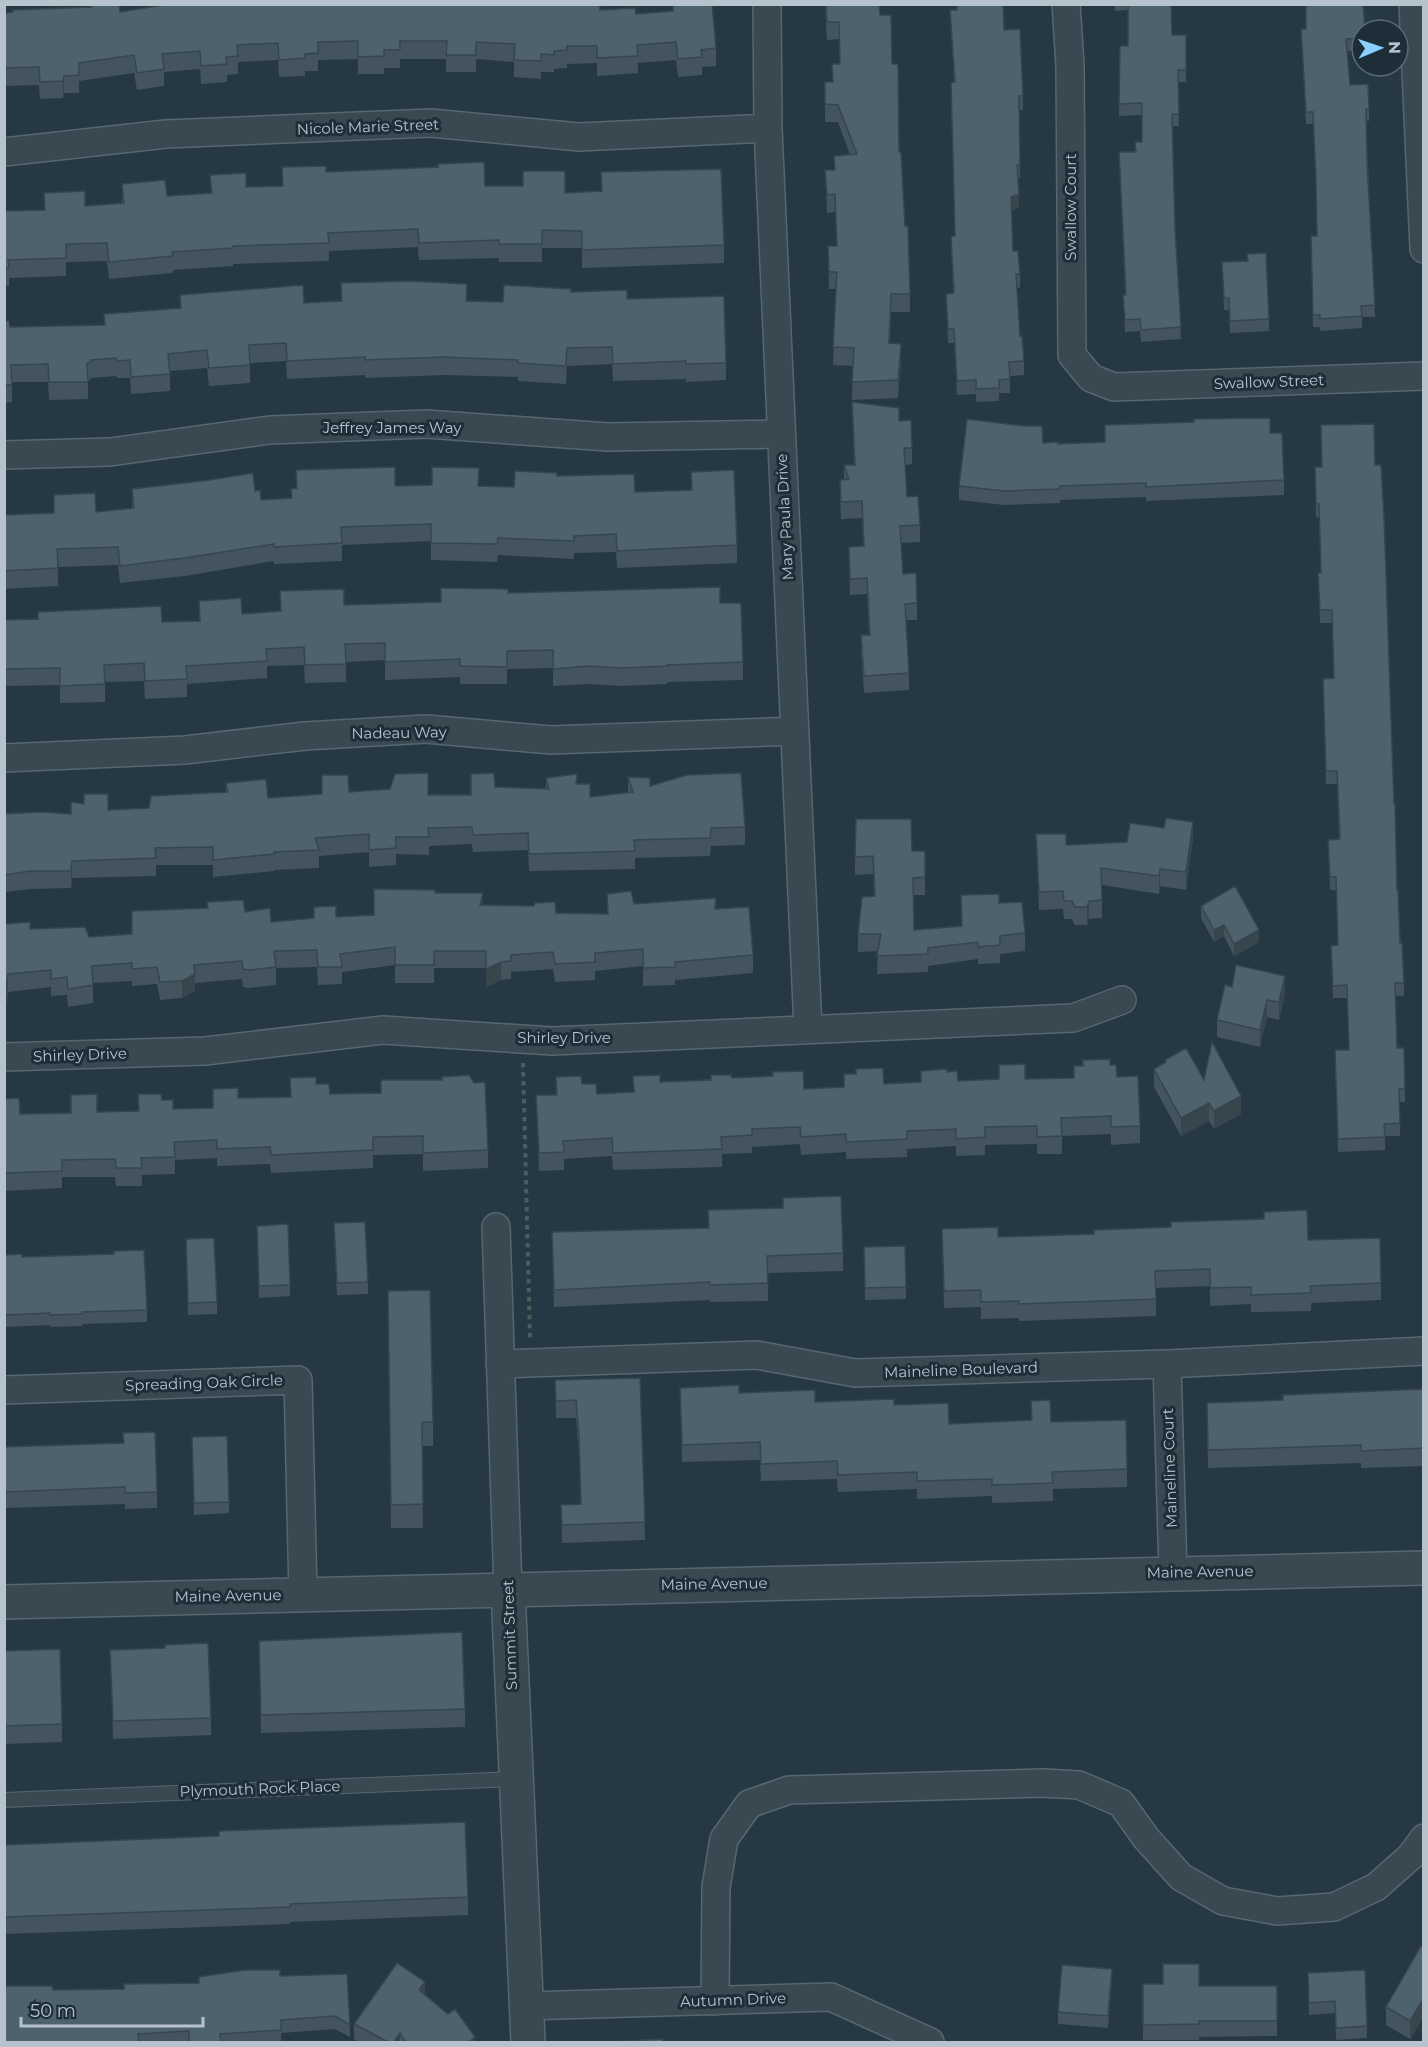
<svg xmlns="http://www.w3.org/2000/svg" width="1428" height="2047" font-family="Montserrat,sans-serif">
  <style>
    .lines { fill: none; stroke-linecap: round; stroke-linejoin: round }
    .service-casing { stroke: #576670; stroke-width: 16 }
    .minor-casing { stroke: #576670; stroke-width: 30 }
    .tertiary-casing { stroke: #576670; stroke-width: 36 }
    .path { stroke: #45605d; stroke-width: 4; stroke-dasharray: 4.5 4.5; stroke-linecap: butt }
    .service { stroke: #394952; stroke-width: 14 }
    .minor { stroke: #394952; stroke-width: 27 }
    .tertiary { stroke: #394952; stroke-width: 33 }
    .wall { fill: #43545f }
    .shaded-wall { fill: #37454d }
    .building { fill: #4e626e; stroke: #37454d; stroke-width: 1.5 }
    .labels { text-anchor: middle; stroke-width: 6; stroke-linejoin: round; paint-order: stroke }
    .street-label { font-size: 15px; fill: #b6c3cc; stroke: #1e2e38 }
  </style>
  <rect width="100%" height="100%" fill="#253843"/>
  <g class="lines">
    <defs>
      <path id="service" d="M4,1800L515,1779"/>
      <path id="minor" d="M767,4L768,128L808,1029
        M1066,4L1070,65L1072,355L1091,378L1114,387L1424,376
        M1413,4L1424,249
        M4,152L166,134L431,123L579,137L768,128
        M4,455L110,452L270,430L426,424L608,437L781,434
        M4,758L185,750L305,736L426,729L551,740L795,731
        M4,1057L205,1051L383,1030L552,1041L1073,1018L1122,1000
        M496,1227L508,1590
        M500,1364L757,1355L855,1373L1167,1364L1424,1351
        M1167,1364L1173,1573
        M4,1390L298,1380L303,1595
        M715,2001L716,1887L724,1839L749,1804L789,1790L1043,1783L1079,1785L1121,1803L1146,1838L1181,1877L1223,1901L1277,1911L1334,1907L1376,1887L1411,1856L1424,1838
        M526,2006L831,1997L930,2042"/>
      <path id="tertiary" d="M508,1590L528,2042
        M4,1602L1424,1568"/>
    </defs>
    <use href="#service" class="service-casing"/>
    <use href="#minor" class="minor-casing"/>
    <use href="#tertiary" class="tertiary-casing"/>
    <path class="path" d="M523,1063L530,1338"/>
    <use href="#service" class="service"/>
    <use href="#minor" class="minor"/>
    <use href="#tertiary" class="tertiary"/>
  </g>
  <path class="wall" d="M673,4L716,48V66L702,67V75L678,77L676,60L638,63V73L597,76V63L567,64V68L554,69V72H541V79L514,77V62L476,59V72H446V59H400V68H384V74H358V59L318,60V71H305V76L279,77L278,60L238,62V74L227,75V82L201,84L200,69L164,72V86L137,90L134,73L79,81V93H64L63,98L40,99L39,85L4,86V13L600,10L636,14L673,11Z
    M825,4H879L880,15L892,64L910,294V312H891L890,343L901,361L898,398L852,400L853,366L833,365L836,289H829L828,246H837L835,212L827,213L825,170H834V156L850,155L838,122H825V82H832L840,64L839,39L827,40Z
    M956,4H1003L1004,30L1023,96V110H1019L1020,178H1018L1019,207L1011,211L1013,251L1020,274V287L1017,288L1020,336L1024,361V375L1010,376V393H999V401L976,402V394L957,395L954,343H948L946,294L953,293L951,237L955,236L954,82L950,10H956Z
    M1115,4H1171L1172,35H1186V82H1178L1179,126H1172L1175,228L1181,339L1141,342L1140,331L1125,332L1123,295H1125L1119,152H1135L1142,142V115L1119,116L1120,46H1128V10L1115,11Z
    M1301,29L1362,30V50L1347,51L1350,85L1369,109V121H1366L1375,317H1362V328L1320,331V327H1313L1311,236H1317L1316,192L1313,124H1306Z
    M282,167L326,172L565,193L601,191V172L724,245V263L582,268V248H542V262H499V258L419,260L418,247L329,251V261L233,264V266L173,270V273L109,279L107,261L66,262V276L9,278V286H4V211L44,210V193L85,206L122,203V184L167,196L211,193L210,175L246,187L282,186Z
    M1247,261L1269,319V331L1230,333L1229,310H1224L1222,262Z
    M341,283L467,301L503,302L571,292L627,299L726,363V380L686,382V379L613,381L612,364L567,366L566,384L518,381V377L444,375L365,378V375L287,379L286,361L250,363V383L209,386L207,368L170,371V391L131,394L130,378H117L116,376L91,378V380H88V399L49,400L48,382H12V402L4,403V321L10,327L104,325V314L180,308V295L304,303L341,301Z
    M852,402L899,421L912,448V464L905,465L907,497L920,525V542L901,543L903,574L917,603V620H906L909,673V690L864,693L861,652V635H869L867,594L850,595L849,563V547L863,546L862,518L841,519L840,496V480L844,479V465H854Z
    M1105,425L1270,433L1284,480V495L1146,501V497L1060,500V503L1004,505L959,500V486L1043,443L1058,444L1105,442Z
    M1375,465L1397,890L1404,983V996H1396L1397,1048L1405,1089V1102H1400V1136H1385V1150L1338,1152L1335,1050H1349L1347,998H1333L1331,959L1338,945L1336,890H1330L1328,840L1339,839L1337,784H1326L1323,679L1334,678L1332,623H1320L1318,573H1321L1319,517H1316L1315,467Z
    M296,470L395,486L514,487L557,476L635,492L691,490V472L737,545V563L617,568L616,552L574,553V559L498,555L497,562L431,560V541L342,545V561L274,564V561L185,576L120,583L118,565L58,567V586L4,589V515L54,513V495L96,512L132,508V489L255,491L261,500L291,498L296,488Z
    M280,591L344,605L441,602L508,593L720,603L743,662V680L667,682V684L621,686L588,684L553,686V668L507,669V684H460V677L385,680V660L346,662V682L305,683L304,665L267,666V678L187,684V697L145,699L144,681L105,682V702L60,703V685L4,686V620L162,622L199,621V601L242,614L280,611Z
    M628,777L650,786L745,827V845L711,846L710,856L635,858V869L529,871L528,850L473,852L472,844L429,846V855L396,854V865L369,867V852L319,856V868L274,870V871L213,877V865H156V876L72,878L71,888L31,889L4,892V814H71L108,810L149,808L226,792V783L268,798L349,792L471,795L495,787L546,789V778L577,784L590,797L628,793Z
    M1036,834L1066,845L1193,839L1186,890L1160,886L1159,894L1102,885V918L1089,919L1087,925H1075L1072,919H1064L1063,909L1039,910Z
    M912,851H925V895H913L914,930L961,926V895L999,903L1025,933V951L1000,954V963L978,964V959L928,966V972L877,974L878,951L858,952V934L874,896L873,874L855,875V857Z
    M435,893L483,905L556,913L607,914V894L634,904L716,909L753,955V973L675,980V985L643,986V966L595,971V980L555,982L553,969L511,972V979L501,980L486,987V968H434V983H395V965L342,972V984L318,985L317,967L276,968V985L250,988L243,987L242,979L195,983V991L182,998L160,1000L157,984L132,986V981L93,983V1003L68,1007L67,995L51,996V987L8,992L6,1007H4V924L30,929L89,937L132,934L207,908V902L245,912L271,922L374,915Z
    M1201,906L1259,942L1234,956L1224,936L1214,942L1201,918Z
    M1232,987L1285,994L1279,1020L1267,1017L1260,1047L1217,1037V1020Z
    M1082,1060L1110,1065L1140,1126V1143L1111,1145V1134L1062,1136V1154H1037V1144L985,1145V1155L956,1156V1146L907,1149V1157L846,1159V1152L801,1155L800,1144L752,1147V1153L722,1154V1167L613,1170L612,1156L564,1159V1170L539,1171L536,1095H556V1077L582,1084L597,1094L633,1092L660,1082L772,1076V1072L804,1089L884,1084L921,1082V1071L947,1072L958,1081L1074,1078V1066H1082Z
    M1165,1060L1204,1080L1241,1114L1214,1129L1209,1121L1181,1136L1154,1087V1069L1165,1063Z
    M290,1078L316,1084L330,1094L488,1150V1168L423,1171V1154L373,1155V1168L271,1173L270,1164L217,1166V1158L175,1160V1174L142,1175V1186H116L115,1177H62V1188L4,1191V1099L20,1114L138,1111V1094L162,1100L173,1109L213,1108V1089L238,1098L290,1097Z
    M942,1229L998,1237L1308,1240L1381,1283V1300L1311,1303V1311L1251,1312V1304L1210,1306V1286L1156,1288V1316L1019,1321V1318L981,1319V1307L944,1308Z
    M552,1232L843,1253V1271L768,1273V1301L710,1302V1300L554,1307Z
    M334,1235L368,1282V1294L337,1295Z
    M257,1237L290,1285V1296L259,1298Z
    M186,1251L217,1302V1314L188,1315Z
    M4,1255L22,1257L147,1310V1322L82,1324V1326L50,1327V1325L4,1327Z
    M864,1259L906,1287V1299L865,1300Z
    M388,1314L433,1422V1446H422L423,1528H391Z
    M640,1378L645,1540L562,1543L561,1505L581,1504L579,1457L576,1418H556L555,1380Z
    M680,1388L739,1393L815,1402L894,1405L949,1424L1031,1420V1401L1051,1422L1127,1469V1487L1053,1489V1501L992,1503V1496L917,1499V1489L838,1492L837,1479L761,1481L760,1460L682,1462Z
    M1424,1389V1466L1361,1468V1463L1208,1468L1207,1403L1283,1400Z
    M123,1443L157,1492V1508L125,1509V1504L4,1508V1447Z
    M192,1449L229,1502V1513L194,1515Z
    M259,1641L465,1709V1727L261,1733Z
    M110,1650L211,1718V1735L113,1739Z
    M4,1651L62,1724V1742L4,1744Z
    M4,1845L468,1897V1915L290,1922V1924L4,1934Z
    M1424,1947V2016L1410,2039L1386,2025V2007Z
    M1308,1973L1367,2026V2038L1336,2040L1335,2013L1309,2015Z
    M280,1976L350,2025V2037L335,2029L281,2033V2042L4,2043L53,1990L124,1989Z
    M1112,1981L1108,2028L1058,2024V2012Z
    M1143,1984L1199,1986H1277V2036L1199,2037V2040H1143Z
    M425,1995L448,2014L475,2043H360L354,2039V2024Z"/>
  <path class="shaded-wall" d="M64,76V93L63,98V81Z
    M1019,194V207L1011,211V197Z
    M891,294V312L889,361V343Z
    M901,344V361L898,398V380Z
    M567,348V366L566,384V366Z
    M1193,822V839L1186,890V872Z
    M72,861V878L71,888V871Z
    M1160,869V886L1159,894V876Z
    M483,893V911L480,905Z
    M1089,901V919L1087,925V907Z
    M1224,925V936L1214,942V930Z
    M1259,930V942L1234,956V944Z
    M501,962V980L486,987V969Z
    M8,974V992L6,1007V989Z
    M195,974V991L182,998V981Z
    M1285,976V994L1279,1020V1002Z
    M1267,1000V1017L1260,1047V1030Z
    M1241,1096V1114L1214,1129V1111Z
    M1209,1103V1121L1181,1136V1118Z
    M1112,1969V1981L1108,2028V2016Z
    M425,1982V1997L419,1990Z
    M1423,1998V2016L1410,2039V2021Z
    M400,2033V2043H393Z
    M475,2037V2043H467Z"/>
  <path class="building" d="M92,4H119L120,12L170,4H600V10L635,8L636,14L673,11V4H712L716,48L701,50L702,57L678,59L676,42L637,45L638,56L597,58V46H567V50L554,51V55L541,54V61L514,60L515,44L476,42V55H446L447,41H400V50H384V56L358,57V41L318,42V53L305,54V58L279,60L278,43L237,45L238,56L226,57L227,64L201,66L200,51L162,54L164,69L137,73L134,55L79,63V75L64,76L63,81L40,82L39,67L4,68V13L13,12V10L92,7Z
    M826,4H879L880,15H891L892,64H898L899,152H901L905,226H908L910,294H891L889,343L901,344L898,380L852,382L854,348L833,347L837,272H829L828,246H837L835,194L827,195L825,170H835L834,156L857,154L838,105L825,104V82H833L832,64H840L839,22H827Z
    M957,4H1003L1004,30L1020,29L1023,96H1019L1020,164L1017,165L1019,194L1011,197L1013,251H1018L1020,274H1016L1020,336H1022L1024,361L1009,362L1010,379L999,380V388L976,389V380L957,381L954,329H948L946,294L954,293L951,237L955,236L951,83L955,82L950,10H957Z
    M1128,4H1171L1172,35H1186V70H1178L1179,114H1172L1175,228L1181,327L1141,330L1140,319L1125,320L1123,295H1126L1119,152H1136L1135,142H1142V103L1119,104L1120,46H1128Z
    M1306,4H1363L1365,30H1362V38L1346,39L1350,85L1368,84L1369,109H1366L1367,162L1375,305L1361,306L1362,316L1320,319V315H1313L1311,236H1317L1316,180L1313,112H1306L1301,29H1306Z
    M484,162L485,186H523V171H565V193L602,191L601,172L721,169L724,245L582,250V231L542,230V244H499V240L419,243L418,229L328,233L329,243L233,246V248L172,252L173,256L109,262L107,243L66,244V258L8,260L9,268H4V211L45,210L44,193L85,191V206L124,203L122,184L165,180L167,196L212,193L210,175L246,173V187L283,186L282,167L326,166V172L438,167V164Z
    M1266,253L1269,319L1230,321L1229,298H1224L1222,262L1248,261L1247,254Z
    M408,281L467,284L466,301L503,302L504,285L571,289V292L627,290V299L724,296L726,363L686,364V361L613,364L612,347L567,348L566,366L518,363V360L444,357L365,360V357L287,361L286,343L249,345L250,365L209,368L207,350L168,354L170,374L131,377L130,360L117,361L116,358L91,360V362L87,363L88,382H49L48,364L11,365L12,385H4V321H9L10,327L105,325L104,314L181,308L180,295L303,285L304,303L342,301L341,283Z
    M852,402L899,408V421L911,420L912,448H904L907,497L918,496L920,525L900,526L903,574L916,573L917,603L905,604L909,673L864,676L861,635H870L867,578L850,579L849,547L864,546L862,501L841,502L840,480L849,479L844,465H855Z
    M1270,418V433H1282L1284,480L1146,487V483L1060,486V489L1004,491L959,486L967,419L1025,426H1042L1043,443L1058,442V444L1105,442V425L1194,422V419Z
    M1374,424L1375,465H1381L1384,516L1394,804H1395L1397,890H1398L1400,943H1402L1404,983H1395L1397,1048H1404L1405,1089H1399L1400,1123L1384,1124L1385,1137L1338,1139L1335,1050H1349L1347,985L1333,986L1331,946L1338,945L1336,877H1330L1328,840L1340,839L1337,771H1326L1323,679L1334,678L1332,610H1320L1318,573H1321L1319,504H1316L1315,467H1322L1321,425Z
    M395,467V486L432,485V467L479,468L478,486L514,487L515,471L557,473V476L634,474L635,492L692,490L691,472L734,470L737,545L617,551L616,534L574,536V541L498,538L497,544L431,543V524L341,527L342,543L274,547V544L185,558L120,566L118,547L57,549L58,568L4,571V515L54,513V495L95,493L96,512L134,508L132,489L210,480L253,473L255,491L260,490L261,500L292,498L291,489L297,488L296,470Z
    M720,587V603H741L743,662L667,665V666L621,668L588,666L553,669V650L507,651V667L460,666V659L385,662V643L345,644L346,664L305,665L304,647L266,649L267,661L186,666L187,679L145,681L144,663L104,665L105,684L60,686V668L4,669V620L38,619V612L161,606L162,622L200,621L199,601L241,598L242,614L281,611L280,591L344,589V605L441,602V588L508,589V593Z
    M428,773V795H471V774L494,773L495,787L549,789L546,778L577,774L576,784H590V797L633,792L628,777L650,778V786L687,775L741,773L745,827L711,828L710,838L634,840L635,851L529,854L528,833L473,835L472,827L428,828L429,837H396V848L369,850V834L315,838L319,850L274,852V854L213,860V847L155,848L156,858L72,861L71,871H31L4,875V814L41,812L71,814V802L84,804V794H108V810L149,808L151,796L228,792L226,783L266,779L268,798L322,794V775H348L349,792L390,789L395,774Z
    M1166,818L1193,822L1186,872L1160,869L1159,876L1101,868L1102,900L1089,901L1087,907H1075L1072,901H1064L1063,891L1039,892L1036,834H1066V845L1127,842L1130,823L1164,828Z
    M856,819H911L912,851H925V877L913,878L914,930L962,926L961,895L999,894V903L1022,902L1025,933L1000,936V945L978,947V942L928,948V954L877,956L881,934H858L862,897L875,896L873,856L855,857Z
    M1235,886L1259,930L1234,944L1224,925L1214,930L1201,906Z
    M374,889L435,890V893H483L480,905L534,906L535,903L555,902L556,913L608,914L607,894L631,891L634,904L716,898L715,909L749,907L753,955L675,962V967L643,968V949L595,953V962L555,964L553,952L511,955V961L501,962L486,969V951H434V965H395V947L340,954L342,967H318L317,950L274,951L276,967L250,970L243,969L242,961L194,965L195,974L182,981L160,982L157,967L132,969V963L92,966L93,985L68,989L67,977L51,979V970L8,974L6,989H4V924L30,922V929L85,927L89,937L132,934V911L208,908L207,902L243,900L245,912L270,908L271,922L314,918V907L336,906V917L374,915Z
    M1236,965L1285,976L1279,1002L1267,1000L1260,1030L1217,1020L1225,985L1232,987Z
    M1212,1042L1241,1096L1214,1111L1209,1103L1181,1118L1154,1069L1166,1062L1165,1060L1186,1048L1204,1080Z
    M1110,1059V1065H1116L1117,1077L1138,1076L1140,1126L1111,1127V1116L1061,1118L1062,1136L1037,1137V1126L985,1127V1137L956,1139V1129L907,1131V1139L846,1142V1134L801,1137L800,1127L752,1129V1135L721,1137L722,1149L613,1153L612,1138L563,1141L564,1152L539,1153L536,1095H557L556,1077L581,1076L582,1084H596L597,1094L634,1092L633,1076L660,1075V1082L711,1080V1075H731L732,1078L773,1076L772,1072L803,1071L804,1089L844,1087V1074H856V1069L883,1068L884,1084L921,1082V1071L947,1069V1072L957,1071L958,1081L999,1079V1065L1025,1064V1079L1074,1078V1066H1084L1082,1060Z
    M469,1075L474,1083L485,1082L488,1150L423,1153V1136L373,1137V1150L271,1155L270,1147L217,1149V1140L174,1142L175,1157L141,1158L142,1168H116L115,1159L62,1160V1171L4,1173V1099L19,1098L20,1114L71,1113V1095L97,1094V1112L139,1111L138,1094H161L162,1100H173V1109L213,1108V1089L238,1088V1098L291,1097L290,1078L316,1077V1084H329L330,1094L381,1093V1080H442V1077Z
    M841,1196L843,1253L767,1256L768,1283L710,1285V1282L554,1290L552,1232L709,1228L708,1210L783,1208V1198Z
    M1307,1210L1308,1240L1380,1238L1381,1283L1310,1286L1311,1293L1251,1295V1287L1210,1288V1269L1155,1271L1156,1299L1019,1304V1301L981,1302V1290L944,1291L942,1229L998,1227V1237L1094,1234V1230L1171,1227V1222L1264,1219V1212Z
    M365,1222L368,1282L337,1283L334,1223Z
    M288,1224L290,1285L259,1286L257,1226Z
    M214,1238L217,1302L188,1303L186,1239Z
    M905,1246L906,1287L865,1288L864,1247Z
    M144,1250L147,1310L82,1312V1314L50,1315V1313L4,1315V1255L22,1254V1257L114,1254V1251Z
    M430,1290L433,1422H422L423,1504L391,1505L388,1291Z
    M640,1378L645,1522L562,1525L561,1505L581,1504L579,1439L576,1400L556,1401L555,1380Z
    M739,1385V1393L815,1390V1402L894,1399V1405L948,1403L949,1424L1032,1420L1031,1401L1050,1400L1051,1422L1126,1420L1127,1469L1052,1472L1053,1483L992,1485V1479L917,1481V1472L838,1475L837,1461L761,1464L760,1442L682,1445L680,1388Z
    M1424,1389V1448L1361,1451V1445L1208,1450L1207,1403L1283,1400V1395Z
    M155,1432L157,1492L125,1493V1487L4,1492V1447L124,1443L123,1433Z
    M227,1436L229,1502L194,1503L192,1437Z
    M462,1632L465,1709L261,1715L259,1641Z
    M208,1643L211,1718L113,1721L110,1650L165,1648V1645Z
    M60,1649L62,1724L4,1726V1651Z
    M465,1822L468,1897L290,1904V1907L4,1917V1845L219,1836V1831Z
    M1421,1946L1424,1947V1998L1410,2021L1386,2007Z
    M397,1963L425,1982L419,1990L448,2014L455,2009L475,2037L467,2043H406L400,2033L393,2043H390L354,2024Z
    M1163,1964H1199V1986H1277V2021H1199V2024L1143,2025V1984H1163Z
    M1062,1965L1112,1969L1108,2016L1058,2012Z
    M244,1970H280V1976L347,1974L350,2025L335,2016L281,2020V2030L220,2034L221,2042L215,2043H189V2031L138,2034L139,2043H4V1986H52L53,1990L124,1989V1984L199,1983V1977Z
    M1365,1970L1367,2026L1336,2028L1335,2001L1309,2003L1308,1973Z
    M663,2039V2043H608V2042Z"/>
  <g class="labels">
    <g class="street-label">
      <text transform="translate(368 127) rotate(-2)" y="5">Nicole Marie Street</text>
      <text transform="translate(1071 207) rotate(-90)" y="5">Swallow Court</text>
      <text transform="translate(1269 382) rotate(-2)" y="5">Swallow Street</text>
      <text x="392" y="433">Jeffrey James Way</text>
      <text transform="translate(785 517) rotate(-93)" y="5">Mary Paula Drive</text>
      <text transform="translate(399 733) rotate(-1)" y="5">Nadeau Way</text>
      <text x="564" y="1043">Shirley Drive</text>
      <text transform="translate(80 1055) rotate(-2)" y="5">Shirley Drive</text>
      <text transform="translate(961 1370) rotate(-2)" y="5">Maineline Boulevard</text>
      <text transform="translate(204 1383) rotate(-2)" y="5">Spreading Oak Circle</text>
      <text transform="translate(1170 1468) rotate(-92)" y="5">Maineline Court</text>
      <text transform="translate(1200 1572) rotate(-1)" y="5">Maine Avenue</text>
      <text transform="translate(714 1584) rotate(-1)" y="5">Maine Avenue</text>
      <text transform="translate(228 1596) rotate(-1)" y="5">Maine Avenue</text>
      <text transform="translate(510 1635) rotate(-92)" y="5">Summit Street</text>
      <text transform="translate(260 1789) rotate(-2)" y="5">Plymouth Rock Place</text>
      <text transform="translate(733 2000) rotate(-2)" y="5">Autumn Drive</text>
    </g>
  </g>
  <rect width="1428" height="2047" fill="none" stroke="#b6c3cc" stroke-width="12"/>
  <g transform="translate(1380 48) rotate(88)"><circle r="28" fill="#1e2e38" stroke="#5b6a73" stroke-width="1.5"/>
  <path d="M0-4.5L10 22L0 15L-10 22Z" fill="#8acffd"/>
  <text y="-9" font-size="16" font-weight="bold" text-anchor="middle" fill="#b6c3cc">N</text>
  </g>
  <path d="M21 2017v9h182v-9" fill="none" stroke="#b6c3cc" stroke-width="3"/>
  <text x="30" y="2017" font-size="18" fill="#b6c3cc" stroke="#1e2e38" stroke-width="4.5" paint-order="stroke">50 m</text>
</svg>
